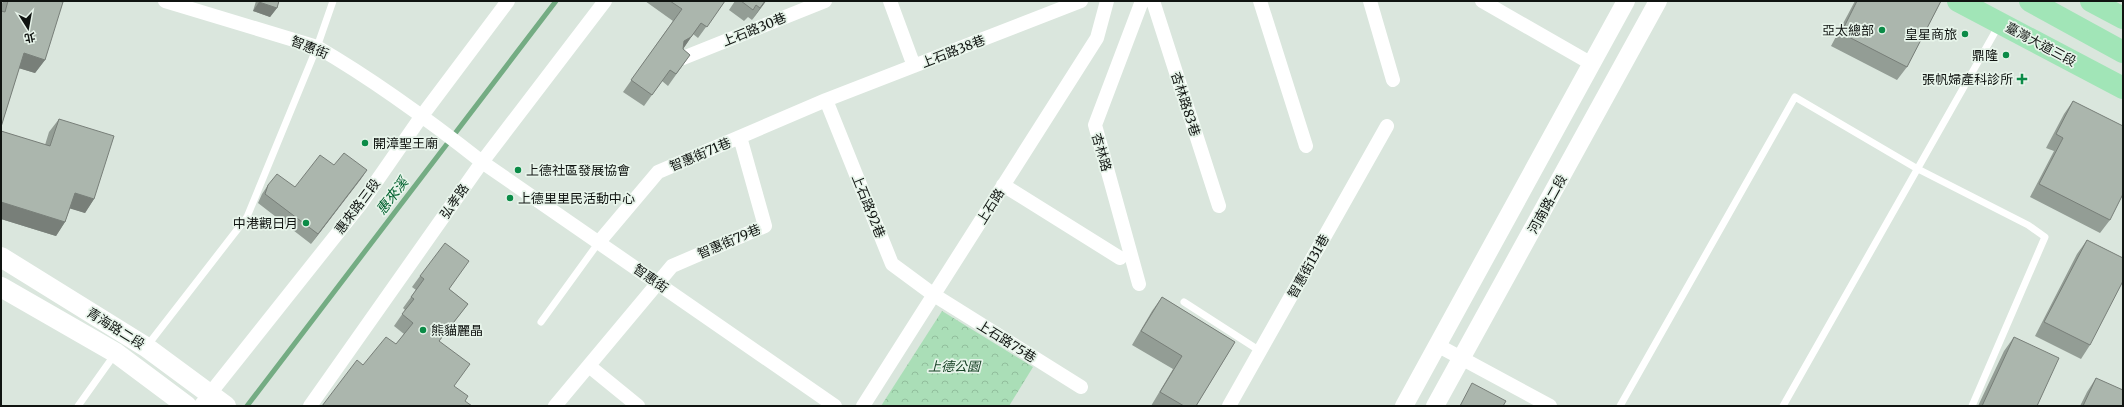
<svg xmlns="http://www.w3.org/2000/svg" width="2124" height="407" font-family="Merriweather,'Noto Sans TC',serif">
  <style>
    .park { fill: url(#park-crowns) }
    .lines { fill: none; stroke-linecap: round; stroke-linejoin: round }
    .stream { stroke: #74ac83; stroke-width: 5 }
    .service { stroke: #fff; stroke-width: 7 }
    .minor { stroke: #fff; stroke-width: 14 }
    .tertiary { stroke: #fff; stroke-width: 18 }
    .secondary { stroke: #fff; stroke-width: 20 }
    .primary { stroke: #a1e5b7; stroke-width: 22 }
    .wall { fill: #939d95 }
    .shaded-wall { fill: #787f79 }
    .building { fill: #abb6ad; stroke: #787f79 }
    .poi-dot { fill: #0b8b47; stroke: #e7f4ea; stroke-width: 1.5 }
    .labels { text-anchor: middle; stroke-width: 3.5; stroke-linejoin: round; paint-order: stroke }
    .street-label { font-size: 13px; fill: #101411; stroke: #e7f4ea }
    .poi-label { font-size: 13px; fill: #101411; stroke: #e7f4ea; text-anchor: end }
    .park-label { font-size: 13px; font-style: italic; fill: #174125; stroke: #e7f4ea }
    .water-label { font-size: 14px; font-style: italic; fill: #00612e; stroke: #e7f4ea }
  </style>
  <defs>
    <pattern id="park-crowns" width="20" height="18" patternUnits="userSpaceOnUse"><rect width="20" height="18" fill="#aadeb7"/><path d="M2 6a3 3 0 1 1 6 0M12 15a3 3 0 1 1 6 0" fill="none" stroke="#91be9c"/></pattern>
  </defs>
  <rect width="100%" height="100%" fill="#dae6dd"/>
  <path class="park" d="M942,311L1033,367L1009,406H881Z"/>
  <g class="lines">
    <path class="stream" d="M247,406L556,1"/>
    <path class="service" d="M1184,302L1260,351
      M541,322L599,242
      M147,346L247,217L317,47L333,1
      M78,406L115,354
      M1620,406L1795,97L1916,168L2028,225L2045,237L1972,406
      M1783,406L1999,25"/>
    <path class="minor" d="M165,1L317,47C374,80 430,121 482,162L835,406
      M890,1L914,66
      M1153,1L1219,206
      M1260,1L1306,146
      M1370,1L1393,80
      M1482,1L1592,64
      M683,58L825,1
      M826,100L892,264L934,295L1081,387
      M1003,185L1120,258
      M599,242L658,172L826,100L1081,1
      M1139,284L1095,125L1142,1
      M1437,345L1550,406
      M589,366L638,406
      M200,406L360,205L421,117L508,1
      M310,406L482,162L605,1
      M555,406L672,266L765,226L740,137
      M863,406L1097,38L1107,1
      M1229,406L1387,126"/>
    <path class="tertiary" d="M1404,406L1626,1
      M1435,406L1658,1"/>
    <path class="secondary" d="M1,257L146,347L226,406
      M1,287L116,353L187,406"/>
    <path class="primary" d="M1958,1L2123,88
      M2030,1L2123,52
      M2091,1L2123,18"/>
  </g>
  <path class="wall" d="M3,1H59L45,60L35,73L19,68L1,127V6Z
    M256,1H279L277,8L270,17L253,11Z
    M645,1H725L698,38L693,34L683,49L690,55L668,86L662,81L644,106L623,92L673,21Z
    M735,1H766L752,20L748,17L744,21L729,10Z
    M1855,1H1941L1907,67L1897,80L1831,46Z
    M2073,101L2110,220L2100,233L2030,197L2054,151L2046,148L2064,114Z
    M59,119L94,199L85,213L70,208L65,222L56,236L1,219V131L45,145L49,132Z
    M334,165L367,170L311,244L258,203L262,194L268,185L295,187Z
    M2087,240L2090,345L2081,359L2035,336L2077,254Z
    M420,276L449,289L468,304L439,341L454,386L465,401L363,365L396,344L404,334L394,326L405,310L403,308L416,290L412,287Z
    M1162,297L1235,342L1196,406H1151L1173,369L1132,345L1152,311Z
    M2014,337L2037,406H1978L2004,351Z
    M2096,378L2123,406H2080L2087,392Z"/>
  <path class="shaded-wall" d="M765,1H766L752,20L760,8Z
    M259,2L277,8L270,17L253,11Z
    M701,23L683,49L684,41Z
    M24,53L45,60L35,73L15,67Z
    M367,170L361,179L311,244L318,234Z
    M75,193L94,199L85,213L65,207Z
    M1,202L65,222L56,236L1,219Z"/>
  <path class="building" d="M8,1H59L63,2L45,60L24,53L1,127V11L5,12Z
    M260,1H279L277,8L259,2Z
    M670,1H725L707,27L701,23L691,37L684,41L683,49L690,55L676,74L670,70L652,95L631,80L682,9Z
    M741,1H765L760,8L756,5L753,10Z
    M1857,1H1941L1907,67L1841,33Z
    M2073,101L2123,126V194L2110,220L2039,184L2063,138L2056,134Z
    M59,119L114,136L94,199L75,193L65,222L1,202V131L50,146Z
    M344,153L367,170L318,234L265,194L268,185L277,174L295,187L320,155L334,165Z
    M2087,240L2123,258V281L2090,345L2044,322Z
    M445,243L469,261L449,289L468,304L439,341L470,364L454,386L468,396L465,401L472,406H322L357,360L363,365L386,337L396,344L413,323L402,314L414,299L411,297L424,279L420,276Z
    M1162,297L1235,342L1196,406H1184L1160,392L1182,356L1141,331Z
    M2014,337L2059,358L2037,406H1982Z
    M2096,378L2123,390V406H2083Z
    M1472,383L1506,401L1503,406H1460Z"/>
  <g class="poi-dot">
    <circle cx="1882" cy="30" r="4"/>
    <circle cx="1965" cy="34" r="4"/>
    <circle cx="2006" cy="55" r="4"/>
    <path d="M2020 73h4v4h4v4h-4v4h-4v-4h-4v-4h4z"/>
    <circle cx="365" cy="143" r="4"/>
    <circle cx="518" cy="170" r="4"/>
    <circle cx="510" cy="198" r="4"/>
    <circle cx="306" cy="223" r="4"/>
    <circle cx="423" cy="330" r="4"/>
  </g>
  <g class="labels">
    <g class="street-label">
      <text transform="translate(754 29) rotate(-22)" y="5">上石路30巷</text>
      <text transform="translate(2041 44) rotate(28)" y="5">臺灣大道三段</text>
      <text transform="translate(310 47) rotate(22)" y="5">智惠街</text>
      <text transform="translate(953 51) rotate(-21)" y="5">上石路38巷</text>
      <text transform="translate(1186 104) rotate(72)" y="5">杏林路83巷</text>
      <text transform="translate(1102 152) rotate(74)" y="5">杏林路</text>
      <text transform="translate(700 154) rotate(-23)" y="5">智惠街71巷</text>
      <text transform="translate(454 201) rotate(-55)" y="5">弘孝路</text>
      <text transform="translate(1547 204) rotate(-61)" y="5">河南路二段</text>
      <text transform="translate(357 206) rotate(-53)" y="5">惠來路三段</text>
      <text transform="translate(869 206) rotate(68)" y="5">上石路92巷</text>
      <text transform="translate(990 206) rotate(-58)" y="5">上石路</text>
      <text transform="translate(729 241) rotate(-23)" y="5">智惠街79巷</text>
      <text transform="translate(1308 266) rotate(-61)" y="5">智惠街131巷</text>
      <text transform="translate(651 278) rotate(35)" y="5">智惠街</text>
      <text transform="translate(116 328) rotate(32)" y="5">青海路二段</text>
      <text transform="translate(1007 341) rotate(32)" y="5">上石路75巷</text>
    </g>
    <g class="poi-label">
      <text x="1874" y="35">亞太總部</text>
      <text x="1957" y="39">皇星商旅</text>
      <text x="1998" y="60">鼎隆</text>
      <text x="2013" y="84">張帆婦產科診所</text>
      <text x="373" y="148" text-anchor="start">開漳聖王廟</text>
      <text x="526" y="175" text-anchor="start">上德社區發展協會</text>
      <text x="518" y="203" text-anchor="start">上德里里民活動中心</text>
      <text x="298" y="228">中港觀日月</text>
      <text x="431" y="335" text-anchor="start">熊貓麗晶</text>
    </g>
    <g class="park-label">
      <text x="954" y="371">上德公園</text>
    </g>
    <g class="water-label">
      <text transform="translate(392 196) rotate(-53)" y="5">惠來溪</text>
    </g>
  </g>
  <rect width="2124" height="407" fill="none" stroke="#101411" stroke-width="4"/>
  <g transform="translate(28 28) rotate(169)" stroke="#e7f4ea" stroke-width="3" paint-order="stroke">
  <path d="M0-3L7 15L0 10L-7 15Z" fill="#101411"/>
  <text y="-6" font-size="11" font-weight="bold" text-anchor="middle" fill="#101411">北</text>
  </g>
</svg>
